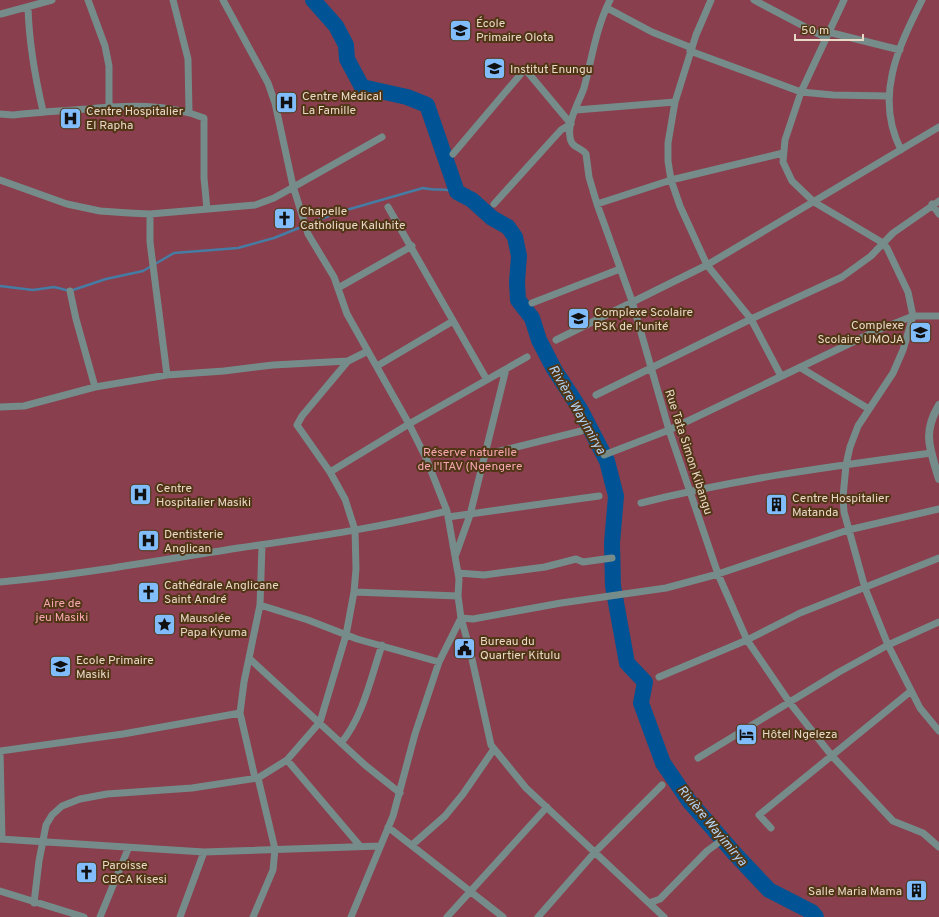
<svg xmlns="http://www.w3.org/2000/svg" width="939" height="917" font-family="Overpass,sans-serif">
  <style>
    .green { fill: #893f4d }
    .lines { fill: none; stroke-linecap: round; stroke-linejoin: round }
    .stream { stroke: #467ca4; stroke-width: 2.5 }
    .river { stroke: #005495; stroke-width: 16 }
    .minor { stroke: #758c8a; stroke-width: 7 }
    .tertiary { stroke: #758c8a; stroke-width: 8 }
    .labels { text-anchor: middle; stroke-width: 4; stroke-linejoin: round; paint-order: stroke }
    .poi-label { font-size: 12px; fill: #e8d8c6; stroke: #503615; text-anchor: start }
    .park-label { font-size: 12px; fill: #f5a6b1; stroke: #503615 }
    .street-label { font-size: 12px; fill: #e8d8c6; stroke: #503615 }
    .water-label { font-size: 13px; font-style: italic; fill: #b2d5f9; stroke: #503615 }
  </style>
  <rect width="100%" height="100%" fill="#503615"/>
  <path class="green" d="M0,0H939V917H0Z"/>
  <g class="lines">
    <path class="stream" d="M0,286L33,290L54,287L70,291L106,279L143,271L174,253L238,248L274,238L336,213L423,188C435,191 446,188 457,192"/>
    <path class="river" d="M313,0L336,26L346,45L347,59L362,87L407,97L427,105L457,192L472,200L492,218L508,227L515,237L519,256L517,282L518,300L532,318L539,340L554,369L580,409L607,461L616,496L612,543L613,586L627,663L645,682L641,703L663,763L689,801L735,854L769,890L812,912L816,917"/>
    <path class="minor" d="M88,0L105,46L109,66V106
      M173,0L188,59L189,112
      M223,0L268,83L275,103L293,186L308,234L334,277L347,314L409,424L426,458L447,511L459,579L458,596L461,618L470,650L491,745L526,788L664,917
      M610,0C596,28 592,58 584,88C579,102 567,122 570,137C571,148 581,147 586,154L589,177L597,204L632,301L669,430L718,574L747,640L790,703L832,756L893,821L923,833L939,847
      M711,0L696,35L675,102L668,143V161L671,180L680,206L707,265L751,319L781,376
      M754,0L826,38
      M844,0L801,92L785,140L783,162L792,181L814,202L883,243L887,248L908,292L913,316L903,350L893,373L858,426L850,447L846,465L843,497L844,512L865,588L888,645L920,708L939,731
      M28,7C29,42 35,77 43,111
      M607,8L652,32L692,48
      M1,14L52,0
      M828,32L900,50
      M690,51L801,92L833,95L888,96
      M576,110L675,102
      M0,114L13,115C38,112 62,111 87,109C126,105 167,103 204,118V178L207,209
      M901,150C874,97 898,48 922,0
      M453,154L525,69L571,124
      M0,180L67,204L100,211L129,213L150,214L255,205L274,198L382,137
      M494,204L561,130L571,124
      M597,204L671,180L783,153
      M932,204L939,214
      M388,207L487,380
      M150,214V242L167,375
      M338,288L412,246
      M70,291L76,319L95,387
      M532,303L620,269
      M556,340L707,265L939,127
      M377,366L453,321
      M801,368L869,409
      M596,395L751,319L842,277L871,256L893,233L939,201
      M0,407L24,406L95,387L167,375L224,371L273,365L348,361L368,351
      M484,455L581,431
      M604,455L669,430L878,330L913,316H939
      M330,472L409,424L527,357
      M641,503C736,479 834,466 931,453
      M448,517L599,496
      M456,554L470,515L506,369
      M458,573L484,575L545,567L576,559L583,562L612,558
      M0,582C76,575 150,562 226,550C299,539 374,529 447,511
      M354,592L458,596
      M260,605L308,620L357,639L439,662
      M461,618L473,619L561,603L666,588L718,574L848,530L939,509
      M250,659L365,765L400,793
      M659,677L747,640L800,613L939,558
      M341,743C363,717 371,677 382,645
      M0,751L123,734L240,713
      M0,751L2,839
      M698,758L839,672L888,645L939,622
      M287,760L360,846
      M255,778L240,713L244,682L260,605L262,545
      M388,827L503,917
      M771,828L759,815L911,691
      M0,839L204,852L380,846
      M412,845L445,816L463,794L494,749
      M0,891L84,917
      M34,903L39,861L46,825L52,815L62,806L80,799L107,794L192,788L258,778L287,760L320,722L346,635L354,592L356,569L355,530L345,499L330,472L297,425L302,416L348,361
      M649,903L660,899L707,851L722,840
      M100,917L128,849
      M180,917L204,852
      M253,917L273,870L275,849L258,778
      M351,917L393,816L415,734L439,662L461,618
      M447,917L547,807
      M538,917L595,852L662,785"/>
    <path class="tertiary" d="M939,405C922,433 930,449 939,479"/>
  </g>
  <defs>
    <symbol id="school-square" viewBox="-11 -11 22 22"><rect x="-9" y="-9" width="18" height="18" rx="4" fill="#81bdfa" stroke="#503615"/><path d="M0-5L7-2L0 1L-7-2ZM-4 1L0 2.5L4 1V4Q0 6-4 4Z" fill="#111"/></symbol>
    <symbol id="hospital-square" viewBox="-11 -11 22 22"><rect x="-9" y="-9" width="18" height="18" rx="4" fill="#81bdfa" stroke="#503615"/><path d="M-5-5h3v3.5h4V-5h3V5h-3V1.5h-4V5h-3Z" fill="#111"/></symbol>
    <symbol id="church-square" viewBox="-11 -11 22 22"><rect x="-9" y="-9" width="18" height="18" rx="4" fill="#81bdfa" stroke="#503615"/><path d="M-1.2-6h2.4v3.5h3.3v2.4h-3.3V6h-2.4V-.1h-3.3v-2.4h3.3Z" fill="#111"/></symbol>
    <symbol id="building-square" viewBox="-11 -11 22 22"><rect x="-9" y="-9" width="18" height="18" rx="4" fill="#81bdfa" stroke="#503615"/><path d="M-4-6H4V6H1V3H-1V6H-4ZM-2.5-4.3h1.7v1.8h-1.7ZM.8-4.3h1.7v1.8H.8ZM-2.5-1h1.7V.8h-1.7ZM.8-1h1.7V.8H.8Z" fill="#111"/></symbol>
    <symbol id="sight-square" viewBox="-11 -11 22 22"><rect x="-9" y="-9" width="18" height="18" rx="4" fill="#81bdfa" stroke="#503615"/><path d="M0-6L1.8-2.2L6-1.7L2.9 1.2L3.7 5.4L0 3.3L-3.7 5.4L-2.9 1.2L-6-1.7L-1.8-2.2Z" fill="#111"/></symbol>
    <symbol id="civic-square" viewBox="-11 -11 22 22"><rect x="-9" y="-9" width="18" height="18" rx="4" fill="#81bdfa" stroke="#503615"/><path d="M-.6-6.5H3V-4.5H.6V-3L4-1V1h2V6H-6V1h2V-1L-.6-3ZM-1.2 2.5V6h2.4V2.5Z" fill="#111"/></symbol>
    <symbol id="hotel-square" viewBox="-11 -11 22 22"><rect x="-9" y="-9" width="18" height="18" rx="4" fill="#81bdfa" stroke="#503615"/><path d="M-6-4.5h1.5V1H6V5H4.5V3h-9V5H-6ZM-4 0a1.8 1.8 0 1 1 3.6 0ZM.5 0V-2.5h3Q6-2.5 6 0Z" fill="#111"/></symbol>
  </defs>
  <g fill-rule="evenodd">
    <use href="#school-square" x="448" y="18" width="25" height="25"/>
    <use href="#school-square" x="482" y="56" width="25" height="25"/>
    <use href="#hospital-square" x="274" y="90" width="25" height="25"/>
    <use href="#hospital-square" x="58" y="106" width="25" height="25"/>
    <use href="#church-square" x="272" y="206" width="25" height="25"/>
    <use href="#school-square" x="566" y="306" width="25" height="25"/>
    <use href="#school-square" x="908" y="320" width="25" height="25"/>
    <use href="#hospital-square" x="128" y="482" width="25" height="25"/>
    <use href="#building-square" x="764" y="492" width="25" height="25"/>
    <use href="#hospital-square" x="136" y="528" width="25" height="25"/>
    <use href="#church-square" x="136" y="580" width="25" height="25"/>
    <use href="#sight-square" x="152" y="612" width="25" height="25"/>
    <use href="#civic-square" x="452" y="636" width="25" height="25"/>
    <use href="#school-square" x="48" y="654" width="25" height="25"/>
    <use href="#hotel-square" x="734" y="722" width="25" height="25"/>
    <use href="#church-square" x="74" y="860" width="25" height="25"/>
    <use href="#building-square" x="904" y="878" width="25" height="25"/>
  </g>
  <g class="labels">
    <g class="poi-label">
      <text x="476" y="27">École<tspan x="476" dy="14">Primaire Olota</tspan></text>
      <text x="510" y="73">Institut Enungu</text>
      <text x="302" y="100">Centre Médical<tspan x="302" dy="14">La Famille</tspan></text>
      <text x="86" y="115">Centre Hospitalier<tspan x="86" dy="14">El Rapha</tspan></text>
      <text x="300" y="215">Chapelle<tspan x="300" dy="14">Catholique Kaluhite</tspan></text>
      <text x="594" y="316">Complexe Scolaire<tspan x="594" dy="14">PSK de l'unité</tspan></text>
      <text x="904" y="329" text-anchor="end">Complexe<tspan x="904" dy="14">Scolaire UMOJA</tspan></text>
      <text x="156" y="492">Centre<tspan x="156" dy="14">Hospitalier Masiki</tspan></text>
      <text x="792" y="502">Centre Hospitalier<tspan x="792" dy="14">Matanda</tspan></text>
      <text x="164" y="538">Dentisterie<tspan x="164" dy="14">Anglican</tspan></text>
      <text x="164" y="589">Cathédrale Anglicane<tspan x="164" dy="14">Saint André</tspan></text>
      <text x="180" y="622">Mausolée<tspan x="180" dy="14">Papa Kyuma</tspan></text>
      <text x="480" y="645">Bureau du<tspan x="480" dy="14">Quartier Kitulu</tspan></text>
      <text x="76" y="664">Ecole Primaire<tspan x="76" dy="14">Masiki</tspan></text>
      <text x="762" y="738">Hôtel Ngeleza</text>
      <text x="102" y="869">Paroisse<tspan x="102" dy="14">CBCA Kisesi</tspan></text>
      <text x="902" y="895" text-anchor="end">Salle Maria Mama</text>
    </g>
    <g class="park-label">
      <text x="470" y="456">Réserve naturelle<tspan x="470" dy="14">de l'ITAV (Ngengere</tspan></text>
      <text x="62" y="607">Aire de<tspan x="62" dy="14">jeu Masiki</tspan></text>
    </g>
    <g class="street-label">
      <text transform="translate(689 452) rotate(72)" y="4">Rue Tata Simon Kibangu</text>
    </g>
    <g class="water-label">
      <text transform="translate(578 409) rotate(60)" y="5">Rivière Wayimirya</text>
      <text transform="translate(713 825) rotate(50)" y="5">Rivière Wayimirya</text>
    </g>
  </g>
  <path d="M795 34v6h68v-6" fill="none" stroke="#e8d8c6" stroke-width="2"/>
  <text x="801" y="34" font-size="12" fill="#e8d8c6" stroke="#503615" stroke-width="3" paint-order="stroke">50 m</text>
</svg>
